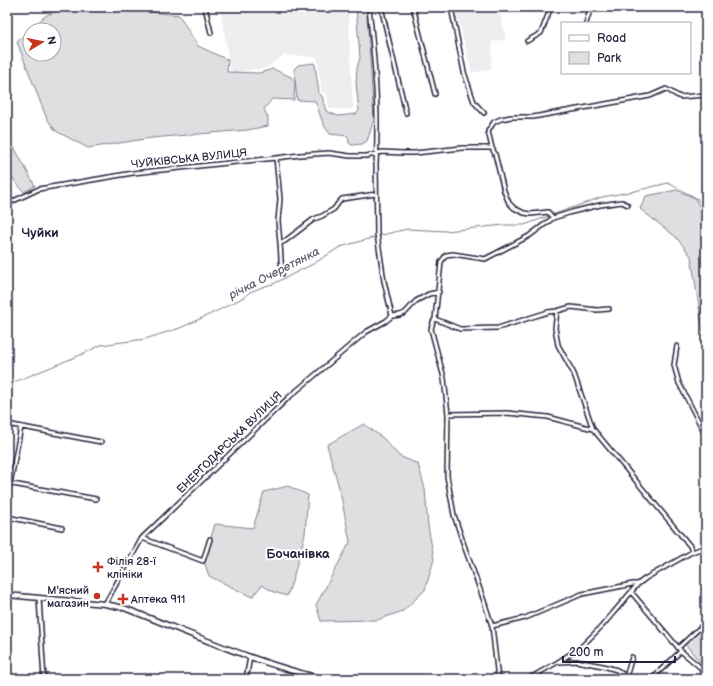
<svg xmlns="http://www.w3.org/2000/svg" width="713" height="686" font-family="'Balsamiq Sans',sans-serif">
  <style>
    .built { fill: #eeeef1 }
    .green { fill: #dfdfe2; stroke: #80808e }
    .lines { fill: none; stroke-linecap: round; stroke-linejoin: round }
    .stream { stroke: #7a7a88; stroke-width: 1 }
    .minor-casing { stroke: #22223b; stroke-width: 6 }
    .secondary-casing { stroke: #22223b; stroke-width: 7 }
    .minor { stroke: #fff; stroke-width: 3 }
    .secondary { stroke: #fff; stroke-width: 4 }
    .poi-dot { fill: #c8321e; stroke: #fff; stroke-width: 1.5 }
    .labels { text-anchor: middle; stroke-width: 4; stroke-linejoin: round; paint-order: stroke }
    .street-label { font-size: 11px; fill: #22223b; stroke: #fff }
    .poi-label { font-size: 11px; fill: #22223b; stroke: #fff; text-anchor: start }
    .water-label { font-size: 12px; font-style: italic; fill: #5c5c6f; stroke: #fff }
    .quarter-label { font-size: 13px; font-weight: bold; fill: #22223b; stroke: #fff }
  </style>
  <rect width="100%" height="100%" fill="#fff"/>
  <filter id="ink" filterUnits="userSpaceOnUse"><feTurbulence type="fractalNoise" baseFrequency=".025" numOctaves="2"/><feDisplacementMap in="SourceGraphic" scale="8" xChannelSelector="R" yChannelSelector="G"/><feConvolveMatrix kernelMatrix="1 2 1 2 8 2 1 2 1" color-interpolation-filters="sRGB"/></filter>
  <g filter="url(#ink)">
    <path class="built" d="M220,7H348L353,109H329L327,93L322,92L317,57L284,55L266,68L231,73Z
      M455,7H498L506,39L492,42L491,69L472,73Z"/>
    <path class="green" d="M66,7H132L139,11L179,15L198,46L228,60L227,72L259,73L273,69L291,77L295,82L294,100L272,99L264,109L268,118V126L247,130L151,138L88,148L56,131L47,119L17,42L30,30V54H54V30H30L45,16Z
      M356,7H366L367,15L374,120L367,141L362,144L352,145L349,143L348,136L330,134C321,124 320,112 315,101L297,100L294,69L298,65L314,63L315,65L319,93L322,96L326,111L338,116L356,114L359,111L356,83L357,68L360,58Z
      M7,134L35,186L24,192L10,175L7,176Z
      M677,190L695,198L706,219V338L703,332L691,256L676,237L640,209L646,196Z
      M364,424L384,439L399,456L418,464L425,489L428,526L434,559L425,590L403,611L377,620L321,621L316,605L350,542L340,491L327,445L344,435Z
      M288,486L308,495L305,534L293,579L287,596L274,592L262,585L252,597L209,576L204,561L215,524L253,528L264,492Z
      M706,621V669L685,644Z"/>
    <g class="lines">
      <path class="stream" d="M7,385L78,356L101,345L145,339L180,328L217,311L244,297L250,292L265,286L273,284L313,264L340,247L390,233L407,229L446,231L504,225H524L602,197L635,191L668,183L698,199L706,215"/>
      <defs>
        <path id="minor" d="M205,7L211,33
          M369,7C373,45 377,83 377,121C377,135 377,149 376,164L377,234L384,281L392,316
          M381,7L406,113
          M413,7L435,94
          M451,7L464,72L474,102L484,113
          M586,23L591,7
          M527,41L541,33L551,7
          M276,158L280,199L278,221L280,243L282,274
          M7,204L39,189L133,173L276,158L300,155L329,153L350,156H367L382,152L403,153H415L462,148H492
          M553,218L548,212L531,214L524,213L514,208L509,203L504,191L495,154L492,148L488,131L494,122L501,119L511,117H533L650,96L666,89L680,97L706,95
          M280,243L285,241L314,219L322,216L334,209L339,202L342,199L376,194
          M557,311L555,328L558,345L574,374L593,429L690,546L692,552
          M435,319L460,329L498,328L548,312L557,311L571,307L597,310L609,309
          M677,346L674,365L679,383L706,436
          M448,414L507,413L548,417L593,429
          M7,424L101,442
          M7,483L96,499
          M10,484L21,427
          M7,517L62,528
          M142,538L203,561L210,539
          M632,593L681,651L701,668L704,679
          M39,598L44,679
          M105,604L142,538L288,398L366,332L386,321L392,316L400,315L405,313L416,301L429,294L439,292
          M492,626L525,618L582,594L633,584H638
          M678,648L706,622
          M560,662L576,661L603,666L617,670L629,679
          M626,677L632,657
          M246,679L250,657
          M498,679L492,626L482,595L466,551L454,515L447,476L448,414L444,378L431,329L433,322L435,319L441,262L446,255L453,254L485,259L529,236L553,218L572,212L600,205L622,202L628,205
          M528,679L558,662L581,647L602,626L638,584L646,578L692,552L706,547
          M651,679L681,651"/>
        <path id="secondary" d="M7,595L105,604L124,608C190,633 255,663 324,679"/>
      </defs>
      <use href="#minor" class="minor-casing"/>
      <use href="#secondary" class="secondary-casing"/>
      <use href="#minor" class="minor"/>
      <use href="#secondary" class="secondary"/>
    </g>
  </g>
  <g class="poi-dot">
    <path d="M96 561h4v4h4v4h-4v4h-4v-4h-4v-4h4z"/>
    <circle cx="97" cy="596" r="4"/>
    <path d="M121 593h4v4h4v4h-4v4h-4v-4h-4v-4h4z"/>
  </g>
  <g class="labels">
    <g class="street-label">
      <text transform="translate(189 158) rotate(-6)" y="4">ЧУЙКІВСЬКА ВУЛИЦЯ</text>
      <text transform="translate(229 442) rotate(-44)" y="4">ЕНЕРГОДАРСЬКА ВУЛИЦЯ</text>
    </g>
    <g class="poi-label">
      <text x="107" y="565">Філія 28-ї<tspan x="107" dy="13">клініки</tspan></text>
      <text x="89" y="594" text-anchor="end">М'ясний<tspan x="89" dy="13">магазин</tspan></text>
      <text x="131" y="603">Аптека 911</text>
    </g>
    <g class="water-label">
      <text transform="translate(274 273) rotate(-27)" y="4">річка Очеретянка</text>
    </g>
    <g class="quarter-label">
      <text x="40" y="237">Чуйки</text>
      <text x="298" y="558">Бочанівка</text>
    </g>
  </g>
  <rect width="713" height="686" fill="none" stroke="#fff" stroke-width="24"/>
  <rect x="12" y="12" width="689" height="662" fill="none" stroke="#22223b" stroke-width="1.5" filter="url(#ink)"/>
  <rect x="561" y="22" width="130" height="52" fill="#ffffff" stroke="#a7a7b1"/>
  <rect x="569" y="35" width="20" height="6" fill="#ffffff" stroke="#a7a7b1"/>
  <text x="597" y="42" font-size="12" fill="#22223b">Road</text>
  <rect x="569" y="52" width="20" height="12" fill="#dfdfe2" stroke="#a7a7b1"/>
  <text x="597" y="62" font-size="12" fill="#22223b">Park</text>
  <g transform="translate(42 42) rotate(80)"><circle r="19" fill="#ffffff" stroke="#a7a7b1"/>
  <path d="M0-3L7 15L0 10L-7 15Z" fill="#c8321e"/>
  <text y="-6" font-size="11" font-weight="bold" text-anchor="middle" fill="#22223b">N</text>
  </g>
  <path d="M563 656v6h112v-6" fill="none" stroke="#22223b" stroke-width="2"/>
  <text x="569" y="656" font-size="12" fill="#22223b" stroke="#ffffff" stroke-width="3" paint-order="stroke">200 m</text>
</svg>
